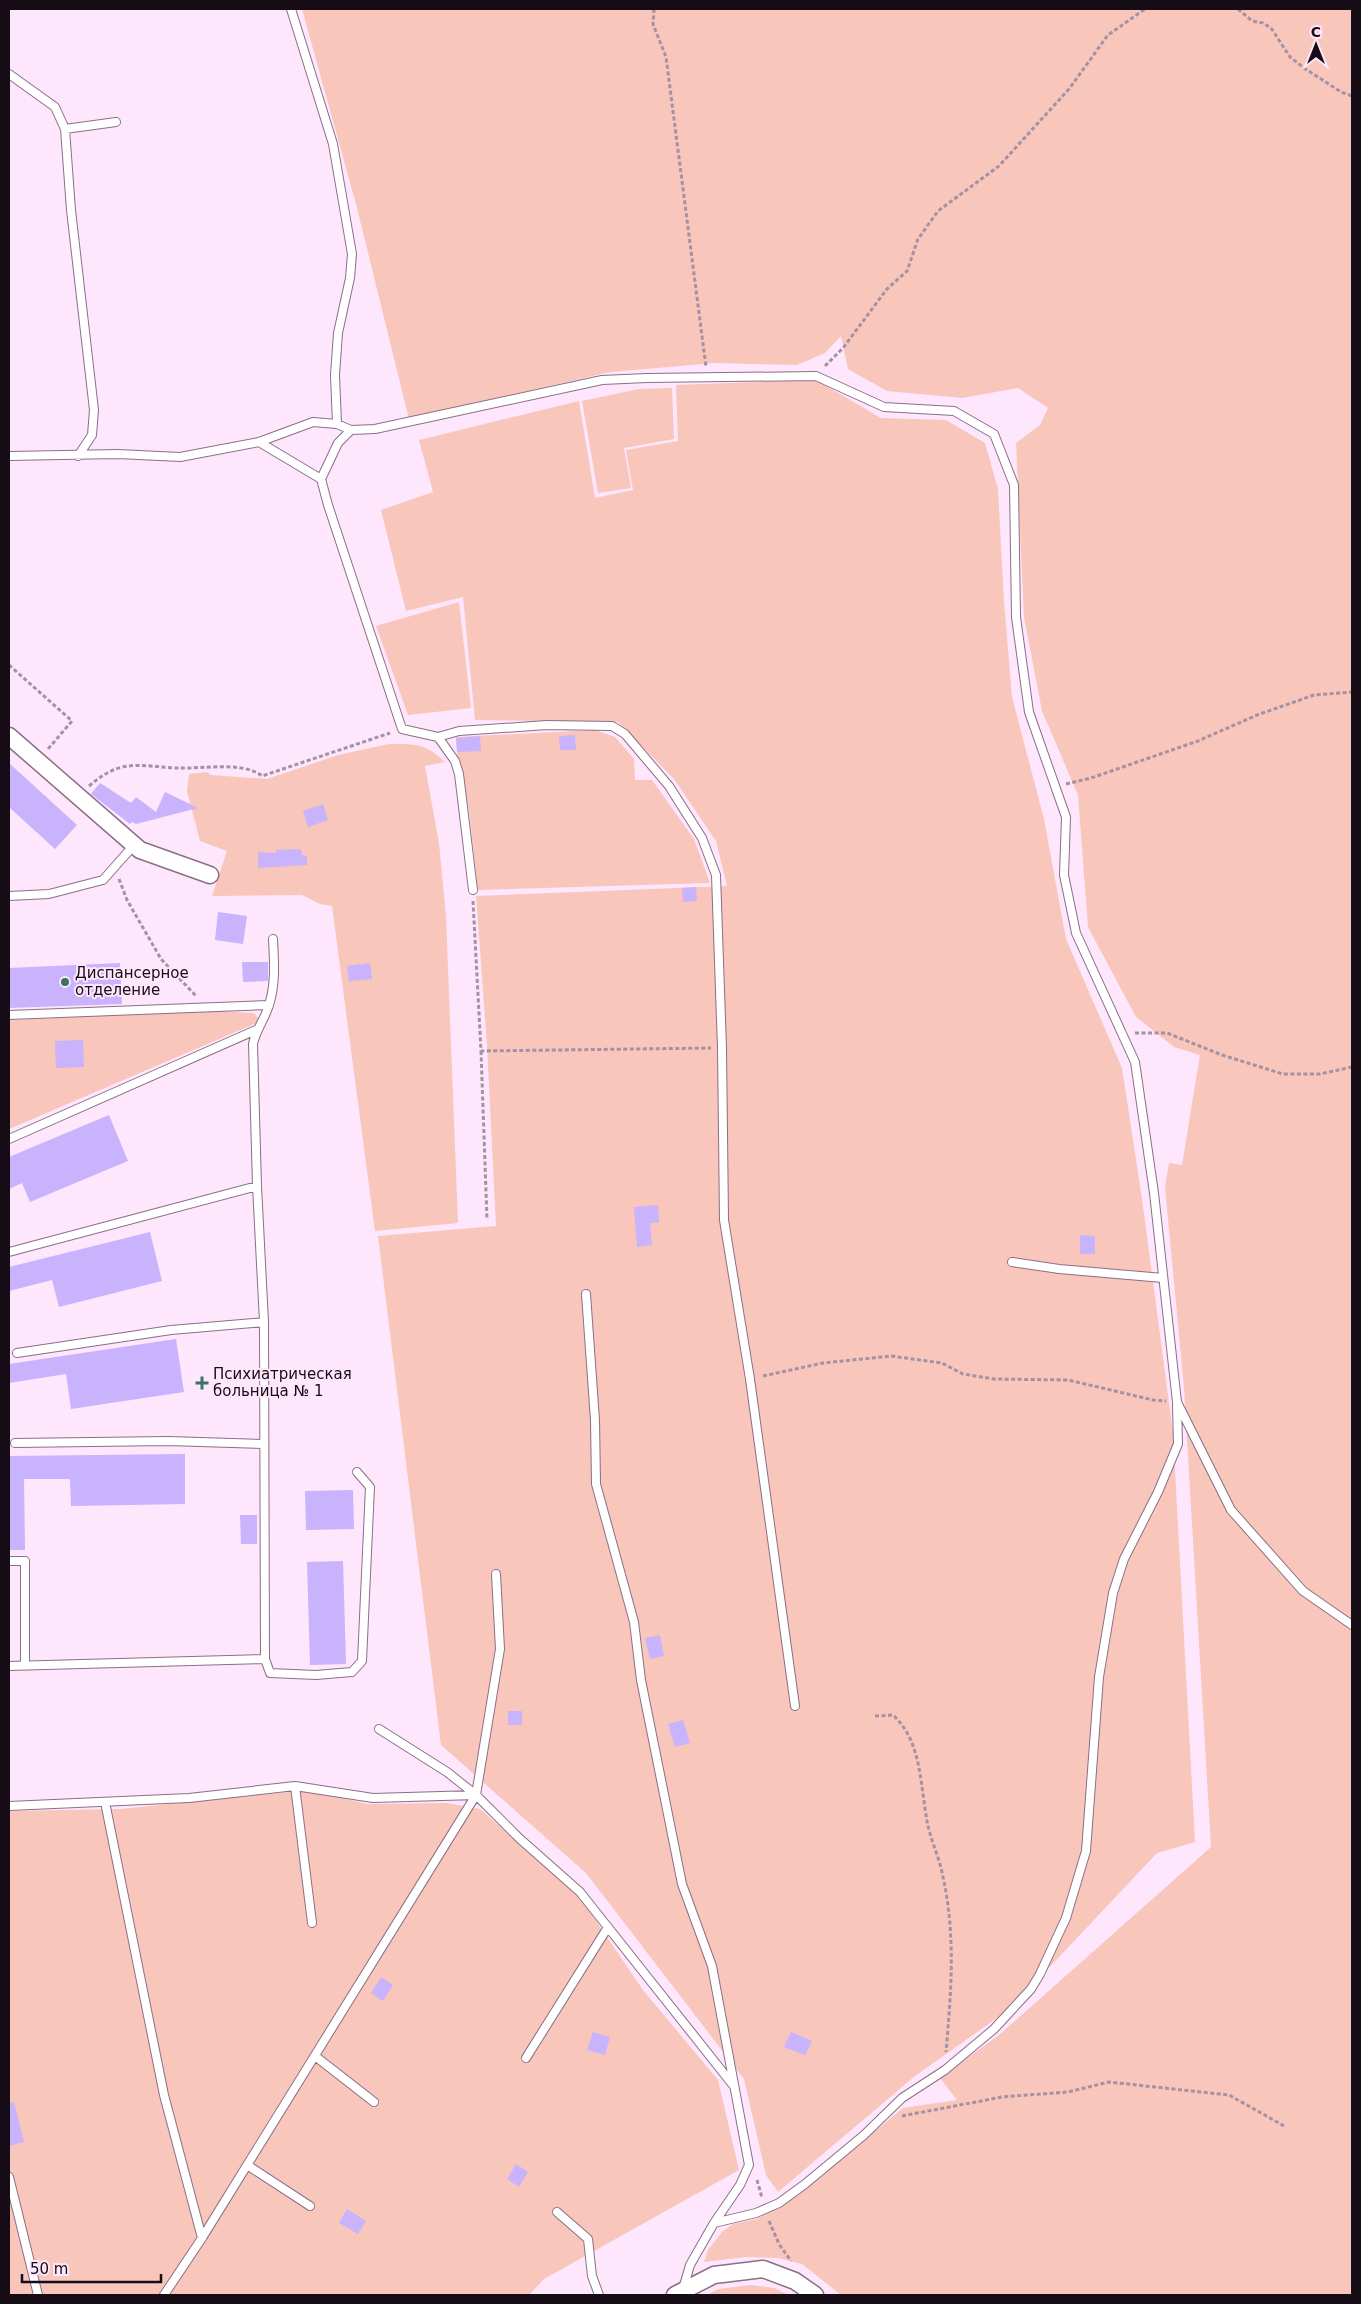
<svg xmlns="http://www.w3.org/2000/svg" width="1361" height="2304" font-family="'DejaVu Sans',sans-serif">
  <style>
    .green { fill: #f8c6bb }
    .building { fill: #c8b3fc }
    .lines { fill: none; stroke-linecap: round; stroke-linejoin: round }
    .lane-casing { stroke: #8a6f87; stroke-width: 10 }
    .street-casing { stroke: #8a6f87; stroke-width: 19 }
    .path { stroke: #a491a2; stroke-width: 3; stroke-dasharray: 4 2.5; stroke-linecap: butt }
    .lane { stroke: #fff; stroke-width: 8 }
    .street { stroke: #fff; stroke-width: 16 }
    .poi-dot { fill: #377561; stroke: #fee6fc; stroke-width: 2 }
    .labels { text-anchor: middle; stroke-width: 4; stroke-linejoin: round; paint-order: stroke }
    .poi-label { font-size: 15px; fill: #160c15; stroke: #fee6fc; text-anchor: start }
  </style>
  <rect width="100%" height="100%" fill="#fee6fc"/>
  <path class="green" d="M302,9H1352V2295H841L802,2264L778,2258L746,2257L704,2262L708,2250L722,2232L733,2224L757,2219L797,2196L903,2108L957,2100L940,2078L999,2035L1211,1847L1184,1388L1165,1187L1169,1163L1182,1165L1200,1055L1174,1047L1136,1017L1088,927L1078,795L1042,711L1024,617L1016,443L1040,425L1048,408L1018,388L962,398L887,391L848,369L841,336L825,353L797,365L715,363L610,372L409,419L356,204Z
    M816,380L881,418L946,420L985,443L998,489L1004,602L1012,697L1044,819L1066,939L1122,1068L1142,1199L1173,1433L1195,1842L1157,1853L1011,2008L915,2076L778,2192L766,2175L744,2079L586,1873L441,1745L378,1236L496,1226L487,1045L476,896L727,886L716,841L674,779L618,722L475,720L463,597L406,611L381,510L433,492L419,440L579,401L595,498L633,490L626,450L678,441L676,385Z
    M672,388L674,439L624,448L631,488L598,493L582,401L639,389Z
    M459,602L471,708L408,715L376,626Z
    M595,730L615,737L634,759L635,780H652L694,839L710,883L478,890L469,810L457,752L456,737Z
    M389,744C416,744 425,743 445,762L425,766L439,843L446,917L458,1223L375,1231L332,906L320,904L302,895L212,896L227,851L200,841L187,791L189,774L207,772L211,775L267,779L338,755Z
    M218,1011L254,1013L259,1019V1022L9,1129V1020Z
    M308,1790L367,1804L447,1803L480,1809L579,1896L643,1990L718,2080L739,2170L544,2279L529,2295H9V1811L121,1809Z
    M751,2285L774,2288L789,2295H707L718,2289Z"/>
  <path class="building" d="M575,735L576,750H560L559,736Z
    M480,736L481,751L457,752L456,738Z
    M9,763L77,825L55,849L9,807Z
    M100,783L131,803L136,797L156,812L165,792L198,808L136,824L132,822L130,824L91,794Z
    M323,804L328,820L308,827L303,811Z
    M301,849L302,855L307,856V865L258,868V852L276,853V850Z
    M696,887L697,901L683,902L682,888Z
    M218,912L247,916L243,944L215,940Z
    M242,962H268V981L243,982Z
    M120,963L122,1004L9,1008V968Z
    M370,963L372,979L349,981L347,966Z
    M83,1040L84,1067L56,1068L55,1041Z
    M109,1115L128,1161L30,1202L22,1183L9,1189V1157Z
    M658,1205L659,1223H650L652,1245L637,1247L634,1207Z
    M150,1232L162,1281L59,1307L52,1280L9,1291V1267Z
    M1080,1235L1095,1236V1254H1080Z
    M176,1339L184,1392L71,1409L66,1374L9,1383V1364Z
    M185,1454V1504L71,1506L70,1479H24L25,1550H9V1456Z
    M353,1490L354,1529L306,1530L305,1491Z
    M240,1515H257V1544H241Z
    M343,1561L346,1664L310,1665L307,1562Z
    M660,1635L664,1656L650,1659L645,1638Z
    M508,1711H522V1725H508Z
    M683,1720L690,1743L675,1747L668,1724Z
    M381,1977L393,1985L383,2001L371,1993Z
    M593,2032L610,2037L605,2055L587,2050Z
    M791,2032L812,2041L805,2055L784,2047Z
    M14,2102L24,2142L9,2146V2103Z
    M516,2164L528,2172L519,2187L507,2179Z
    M347,2209L366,2221L358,2234L339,2223Z"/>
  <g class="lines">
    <defs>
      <path id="lane" d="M291,9L333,144L352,254L350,278L338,333L335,375L337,424
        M9,74L55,107L65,129L71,210L94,410L92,435L78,456
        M65,129L116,122
        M259,442L321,479L328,505L402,729L438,737L455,761L459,774L473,890
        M9,456L118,454L180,457L259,442L313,422L337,424L351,430L375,429L602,380L647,378L816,376L884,407L954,411L994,434L1014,485L1016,617L1029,712L1066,817L1064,875L1076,933L1135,1062L1154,1193L1177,1402L1231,1510L1303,1591L1352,1625
        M321,479L338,443L351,430
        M438,737L459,731L547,725L612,726L625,734L669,786L702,838L716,875L722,1048L724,1220L750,1379L795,1706
        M9,896L49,894L103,880L134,845
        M273,939C274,961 276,983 269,1005C265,1019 256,1029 253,1044L257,1186L264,1322L265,1659L270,1673L316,1675L352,1672L362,1661L370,1487L357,1472
        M9,1015L269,1005
        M9,1139L256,1030
        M9,1252L257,1186
        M1012,1262L1059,1269L1163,1278
        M586,1294L595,1420L596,1484L634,1622L641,1680L682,1884L712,1966L749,2165L740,2185L714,2223
        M17,1353L171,1330L264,1322
        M15,1443L168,1441L264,1444
        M9,1561H25V1665
        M9,1666L265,1659
        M379,1729L447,1772L476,1795
        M295,1786L312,1923
        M105,1802L164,2095L202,2238
        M9,1806L189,1798L295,1786L373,1798L476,1795L519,1838L580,1892L733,2085
        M315,2056L374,2102
        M526,2058L608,1927
        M247,2165L310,2206
        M9,2177L38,2295
        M557,2212L588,2239L592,2276L599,2295
        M683,2289L690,2265L714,2223L756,2213L779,2203L805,2184L864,2135L902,2098L945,2070L994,2029L1031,1989L1040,1974L1066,1918L1086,1851L1099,1677L1113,1593L1124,1559L1158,1492L1178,1444L1177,1405
        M164,2295L202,2238L476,1795L500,1649L496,1574"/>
      <path id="street" d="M9,736L140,850L210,875
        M675,2295L714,2275L763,2269L795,2281L815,2295"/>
    </defs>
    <use href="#lane" class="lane-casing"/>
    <use href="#street" class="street-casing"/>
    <path class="path" d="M654,9L653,24L666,57L706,367
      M1238,9L1252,21L1263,23L1271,28L1290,57L1304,68L1341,92L1352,96
      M825,366L843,348L887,289L907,271L918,239L938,211L999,166L1069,89L1108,35L1145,9
      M9,665L72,721L48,749
      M1066,784L1091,778L1198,741L1257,715L1314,695L1352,692
      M89,786C100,777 108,771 122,767C141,763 161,768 179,768C202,769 243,761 262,776L390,733
      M119,879L127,900L161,959L196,996
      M473,901L481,1051L711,1048
      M1135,1033H1167L1222,1055L1283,1074H1320L1352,1067
      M481,1051L487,1220
      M763,1376L823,1363L891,1356L942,1363L963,1374L994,1379L1068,1380L1153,1400L1166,1401
      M875,1716L893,1715C923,1742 920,1789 928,1826C932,1843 940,1860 943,1877C956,1935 951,1994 946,2052
      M902,2116L1002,2097L1068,2092L1109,2082L1229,2095L1286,2127
      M757,2180L762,2198
      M769,2221L779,2244L791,2261"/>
    <use href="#lane" class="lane"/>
    <use href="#street" class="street"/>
  </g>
  <g class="poi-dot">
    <circle cx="65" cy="982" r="5"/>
    <path d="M199.5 1375.5h5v5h5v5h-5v5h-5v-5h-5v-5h5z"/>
  </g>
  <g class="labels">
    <g class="poi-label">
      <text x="75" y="978">Диспансерное<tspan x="75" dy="17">отделение</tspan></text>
      <text x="213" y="1379">Психиатрическая<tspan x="213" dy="17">больница № 1</tspan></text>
    </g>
  </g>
  <rect width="1361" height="2304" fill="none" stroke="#160c15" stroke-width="20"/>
  <g transform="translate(1316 45)" stroke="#fee6fc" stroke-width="4" paint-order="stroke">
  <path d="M0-4L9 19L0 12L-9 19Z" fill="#160c15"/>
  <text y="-8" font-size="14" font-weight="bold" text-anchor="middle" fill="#160c15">С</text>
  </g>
  <path d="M22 2274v8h139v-8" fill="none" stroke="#160c15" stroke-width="2.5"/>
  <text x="30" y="2274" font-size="15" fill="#160c15" stroke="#fee6fc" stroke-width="4" paint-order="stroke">50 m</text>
</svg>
